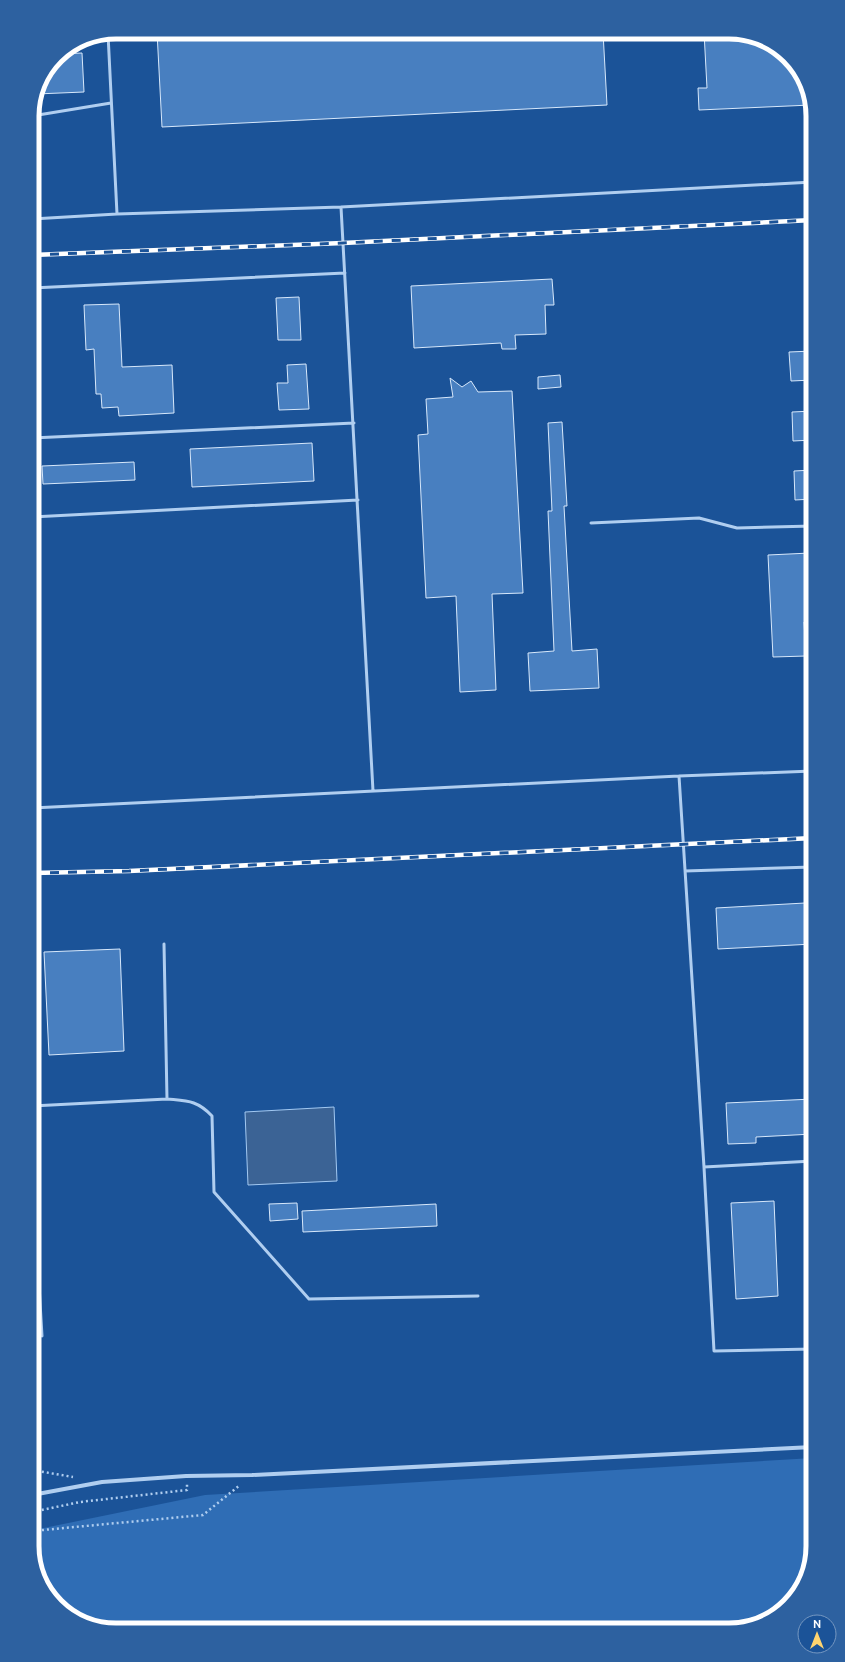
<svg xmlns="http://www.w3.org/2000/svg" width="845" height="1662" font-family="Ubuntu,sans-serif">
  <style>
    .green { fill: #2f6db5 }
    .water { fill: #3b6395; stroke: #a3c9f2 }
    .building { fill: #487fc0; stroke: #d7e8fb }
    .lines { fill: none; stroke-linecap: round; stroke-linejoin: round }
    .path { stroke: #b0cef0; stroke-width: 2.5; stroke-dasharray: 2 3; stroke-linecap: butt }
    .lane { stroke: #b0cef0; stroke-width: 3 }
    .street { stroke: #b0cef0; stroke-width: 4 }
    .rail-casing { stroke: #fff; stroke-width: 4.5 }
    .rail { stroke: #1b5398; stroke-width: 3; stroke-dasharray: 9; stroke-linecap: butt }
    .rim { fill: none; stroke: #fff; stroke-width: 5 }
  </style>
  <rect width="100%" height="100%" fill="#1b5398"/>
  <path class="green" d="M813,1458V1547L799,1593L761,1624L729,1630H110L65,1613L38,1578L32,1546V1535L39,1529L205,1495Z"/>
  <path class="water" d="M334,1107L337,1181L248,1185L245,1112Z"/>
  <path class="building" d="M157,32H603L607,105L162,127Z
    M704,32H735L780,49L807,84L811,105L699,110L698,88H707Z
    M82,53L84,92L36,94L38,83L57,56L60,54Z
    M552,279L554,305H545L546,334L515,335L516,349H502L501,343L414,348L411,286Z
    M299,297L301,340H278L276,298Z
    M119,304L122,367L172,365L174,413L119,416L118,407L102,408L101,394H96L94,349L86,350L84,305Z
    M813,351V380L791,381L789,352Z
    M306,364L309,409L279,410L277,383H288L287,365Z
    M560,375L561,387L538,389V377Z
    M450,378L462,387L471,381L478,392L512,391L523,593L492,594L496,690L460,692L456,596L426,598L418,435L428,434L426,399L453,397Z
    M813,411V440L793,441L792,412Z
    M562,422L567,506H564L572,651L597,649L599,688L530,691L528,653L554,651L548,511H552L548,423Z
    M312,443L314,481L192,487L190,449Z
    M134,462L135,480L43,484L42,466Z
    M813,470V499L795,500L794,471Z
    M810,553L813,621L804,622L806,656L773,657L768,555Z
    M805,903H813V944L718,949L716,908Z
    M120,949L124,1051L49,1055L44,952Z
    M813,1099V1134L756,1137V1143L728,1144L726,1103Z
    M774,1201L778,1296L736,1299L731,1203Z
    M297,1203L298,1219L270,1221L269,1204Z
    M436,1204L437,1226L303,1232L302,1211Z"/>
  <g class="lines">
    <path class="path" d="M32,1470L73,1477
      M32,1512L80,1502L187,1490V1484
      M32,1531L203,1515L240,1485"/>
    <path class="lane" d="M108,34L117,214
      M32,116L111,103
      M341,207L373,791
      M32,219L117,214L341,207L813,182
      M32,288L345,273
      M32,438L354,423
      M32,517L358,500
      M591,523L699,518L737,528L813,526
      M679,776L704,1167L714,1351L813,1349
      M32,808L679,776L813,771
      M685,871L813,867
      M167,1099C187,1101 197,1100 212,1116L214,1192L309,1299L478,1296
      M32,1106L167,1099L164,944
      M704,1167L813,1161
      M32,1217H35L42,1336"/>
    <path class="street" d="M32,1495L102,1482L186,1476L252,1475L813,1447"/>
    <defs>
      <path id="rail" d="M32,255L343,243L813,220
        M32,873L129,871L813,838"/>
    </defs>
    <use href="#rail" class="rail-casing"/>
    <use href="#rail" class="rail"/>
  </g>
  <path d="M0 0H845V1662H0ZM116 39H729A77 77 0 0 1 806 116V1546A77 77 0 0 1 729 1623H116A77 77 0 0 1 39 1546V116A77 77 0 0 1 116 39Z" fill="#2d61a0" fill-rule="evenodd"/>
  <path class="rim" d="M116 39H729A77 77 0 0 1 806 116V1546A77 77 0 0 1 729 1623H116A77 77 0 0 1 39 1546V116A77 77 0 0 1 116 39Z"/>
  <g transform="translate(817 1634)"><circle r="19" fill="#1b5398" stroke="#7698c1"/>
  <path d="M0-3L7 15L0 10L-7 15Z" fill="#ffd46f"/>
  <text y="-6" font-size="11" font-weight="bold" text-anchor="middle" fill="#ffffff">N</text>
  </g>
</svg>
